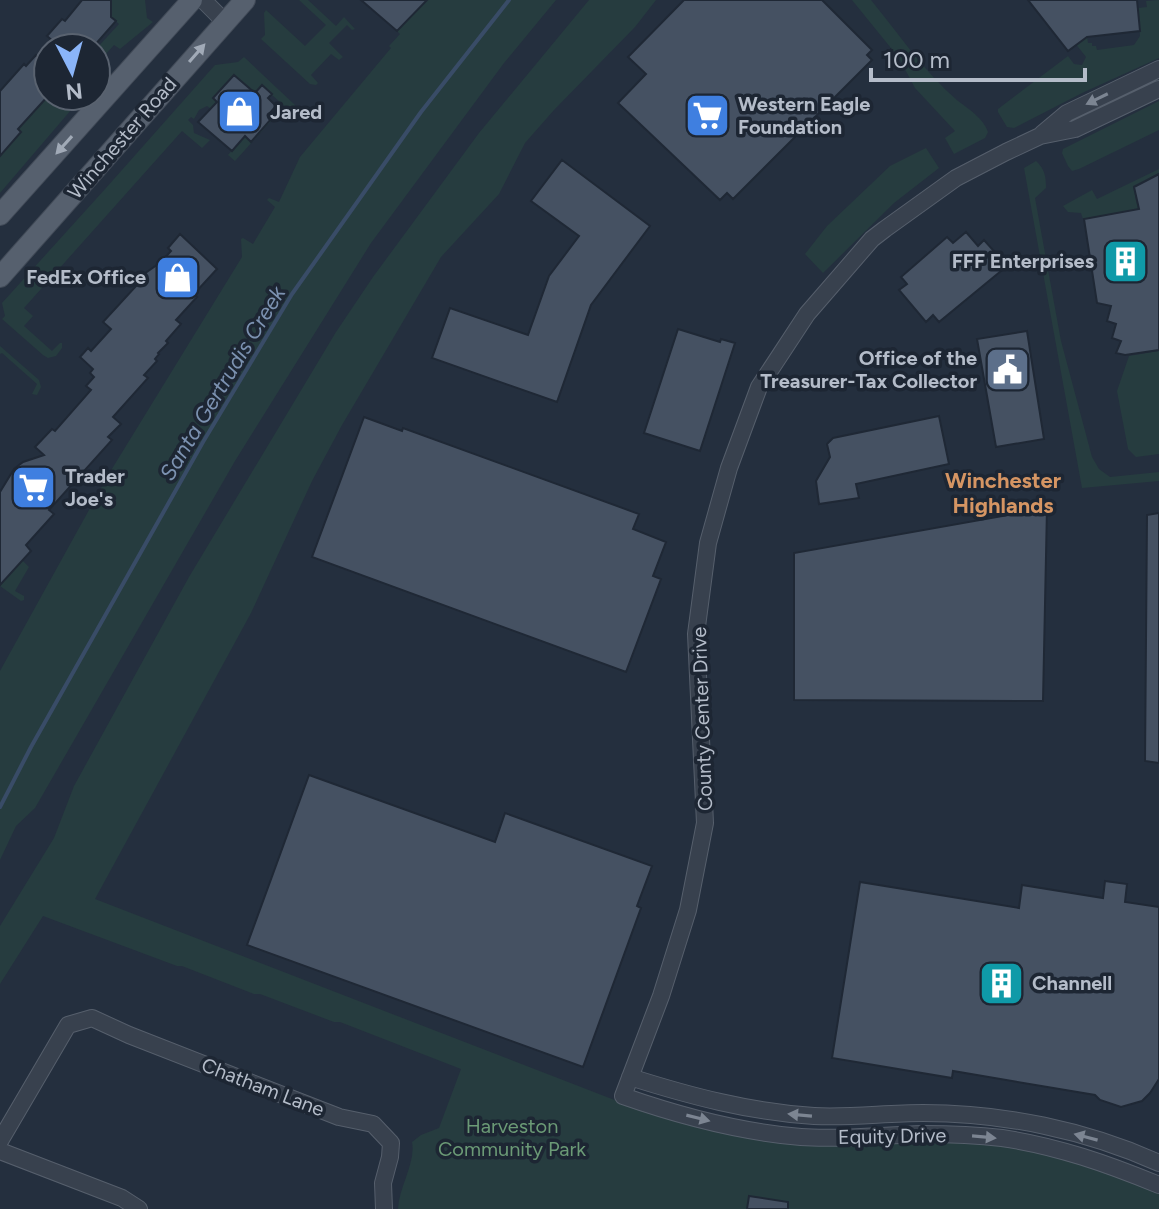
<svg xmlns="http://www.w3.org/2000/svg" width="1159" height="1209" font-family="Figtree,sans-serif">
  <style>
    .green { fill: #263c3f }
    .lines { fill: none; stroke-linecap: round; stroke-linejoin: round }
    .stream { stroke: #394c67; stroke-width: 4 }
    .building { fill: #455162; stroke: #1f2835; stroke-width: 2 }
    .minor-casing { stroke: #565f6c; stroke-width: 18 }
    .major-casing { stroke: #414a57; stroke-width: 22 }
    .minor { stroke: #38414e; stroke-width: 16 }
    .major { stroke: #56606e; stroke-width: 20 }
    .oneway { fill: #a1aab7 }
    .oneway2 { fill: #7c8592 }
    .labels { text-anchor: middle; stroke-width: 7; stroke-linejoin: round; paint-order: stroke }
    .poi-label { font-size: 20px; font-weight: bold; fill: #b4bcc9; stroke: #1d2633; text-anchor: start }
    .street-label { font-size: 20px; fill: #b4bcc9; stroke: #1d2633 }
    .park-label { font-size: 20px; fill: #6b9a76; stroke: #1d2633 }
    .water-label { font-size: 22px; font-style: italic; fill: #7c92b1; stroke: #1d2633 }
    .neighbourhood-label { font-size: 22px; font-weight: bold; fill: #d59563; stroke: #1d2633 }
  </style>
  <rect width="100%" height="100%" fill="#242f3e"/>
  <path class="green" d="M111,0H145L147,18L153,22L120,49L114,45L96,65V49L119,24L111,17Z
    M299,0H308L336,26L344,17L355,29L352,30L347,25L329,43L343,57L339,60L331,54L311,75L318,83L316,85L310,84L261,39L265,35L264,13L266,10L305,46L326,25Z
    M427,0H556L504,63L371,243L235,461L35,808L16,826L0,860V671L110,472L242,257L241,239L243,238L253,244L275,207L267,200L269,198L279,202L300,157L391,48L389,46L400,34L397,31Z
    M589,0H656L635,27L554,110L525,143L499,194L441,257L342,425L312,481L251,613L95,899L630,1106L728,1133L979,1142L1027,1149L1107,1172L1159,1193V1209H398C399,1186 416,1163 412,1142L421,1135L439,1128L461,1069L340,1022H334L260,994H254L182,966H177L43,916L0,984V926L54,838L74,786L189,577L336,332L373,277L479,133Z
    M852,0H871C899,34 924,72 958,101C970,110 983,118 988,132L985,138L954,154L945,138L955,131L915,88L899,58Z
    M1159,0V58L1082,93L1014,128L1007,127L998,112V109L1068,56L1074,64L1082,65L1086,57L1071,38L1087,37L1088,43H1092V46H1096L1097,50L1134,45L1140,36L1138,8L1147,7L1146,1Z
    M244,57L295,105L296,111L294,113L291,112L262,86L255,93L234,75L214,98L217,101L211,109L207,106L199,110L194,119L191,117L188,120L193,125L194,133L210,140L202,148L182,131L24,308L33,316L24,326L52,351L60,343H62V348L56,356L48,358L43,355L2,319L5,316L2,303L106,188L215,65L238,62Z
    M48,96H83L0,193V156L21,132L18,129Z
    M1159,101V130L1079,169L1072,171L1068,166L1062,153L1063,149Z
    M272,118L273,119L235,161L228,155L245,136L251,141Z
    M926,148L939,168L894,203L823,273L805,254L827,226L890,166Z
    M1036,161C1045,169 1046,177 1046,188L1035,198L1061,341L1092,457L1099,469L1110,477L1159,472V481L1082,488L1024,168Z
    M1159,169V173L1133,186L1138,209L1083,219L1081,213L1068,212L1063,206L1092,190L1097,199Z
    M0,346L39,380L41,387L37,395L32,394L37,384L2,353L0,354Z
    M1159,351V454L1136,457L1128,449L1117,391L1129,356Z
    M22,560L29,567L15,591L24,596V600L21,601L0,586V576L5,580Z"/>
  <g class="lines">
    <path class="stream" d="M0,807L31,747L203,442L292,294L421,112L509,0"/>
  </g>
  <path class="building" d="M82,0H111V17L116,21L94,46L91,44L87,48H61L47,36L62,19L65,21Z
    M361,0H427L397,31Z
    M684,0H822L872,50L867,55L872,60L733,199L727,193L720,200L618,103L646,74L628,57Z
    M1028,0H1137L1140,31L1087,37L1068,51Z
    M36,55L48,66V96L18,129L21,132L0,156V91L24,64L26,66Z
    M234,75L255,93L262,85L272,94L268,98L276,106L268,115L272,118L251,142L245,136L232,151L198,122L217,102L213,98Z
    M562,160L650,226L591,305L557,402L432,358L450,308L528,335L549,276L579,236L531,201Z
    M1159,174V350L1125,355L1116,353L1121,341L1112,338L1116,324L1107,321L1111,306L1097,303L1084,219L1139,209L1134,187Z
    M966,232L978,246L984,240L1001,259L997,263L1001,271L939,322L933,315L926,322L899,290L907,284L901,277L947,237L953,243Z
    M180,234L217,269L194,294L197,297L176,320L181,324L166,341L168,343L158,353L159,354L155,359L157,361L144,375L148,378L113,417L121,424L108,437L112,440L49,510L54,514L26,545L31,551L0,585V492L14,469L23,462L44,455L35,447L52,429L55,431L91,390L86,386L94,377L90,373L93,369L80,357L88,348L91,351L111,329L103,322L138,284L144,274L161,262L171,251L168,248Z
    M678,329L720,342L721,339L735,343L700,451L644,433Z
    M1027,331L1044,439L996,447L977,339Z
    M939,416L949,464L856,484L859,498L819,504L816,481L830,457L827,444L833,438Z
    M364,417L402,431L403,428L639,514L633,529L666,542L653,576L661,579L626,672L312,557Z
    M1047,508L1043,701L794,700V553Z
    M1159,513V763L1145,761L1147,515Z
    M309,775L495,842L505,813L652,866L637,906L641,908L583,1067L247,945Z
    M1105,881L1127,884L1125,902L1159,907V1079L1150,1093L1142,1101L1121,1107L1100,1100L1095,1095L953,1071L952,1078L832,1058L860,882L1019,908L1022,885L1103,898Z
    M749,1196L788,1202V1209H747Z"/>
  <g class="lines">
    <defs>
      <path id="minor" d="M203,0L225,22
        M1159,89L1075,129L1040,136L1006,152L956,178L885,229L872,239L807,314L759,387L729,468L708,543L696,634L705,823L688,910L661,996L623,1096C680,1116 741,1132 801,1137C841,1140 882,1135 923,1134C949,1134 976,1135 1002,1138C1057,1146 1108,1164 1159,1185
        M1042,134L1067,113L1159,69
        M630,1077C690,1096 750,1112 814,1116C850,1118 886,1113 923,1113C1003,1113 1086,1130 1159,1163
        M0,1141L68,1025L92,1018L129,1035L339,1117L373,1124L391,1143L390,1157L383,1183L384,1209
        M0,1151L122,1198L139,1209"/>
      <path id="major" d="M0,215L192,0
        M0,277L245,0"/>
    </defs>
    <use href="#minor" class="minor-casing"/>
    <use href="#major" class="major-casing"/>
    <use href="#minor" class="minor"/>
    <use href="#major" class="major"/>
  </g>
  <defs><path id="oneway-solid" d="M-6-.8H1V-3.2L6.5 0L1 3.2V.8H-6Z" transform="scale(2)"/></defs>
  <g class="oneway">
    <use href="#oneway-solid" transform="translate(197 53) rotate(-49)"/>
    <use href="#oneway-solid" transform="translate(64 145) rotate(132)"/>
  </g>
  <g class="oneway2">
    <use href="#oneway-solid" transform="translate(1097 99) rotate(154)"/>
    <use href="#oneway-solid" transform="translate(800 1115) rotate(-175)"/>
    <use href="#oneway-solid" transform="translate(698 1118) rotate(14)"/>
    <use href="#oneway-solid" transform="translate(984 1137) rotate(5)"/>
    <use href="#oneway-solid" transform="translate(1086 1137) rotate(-165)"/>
  </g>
  <defs>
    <symbol id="shop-square" viewBox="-11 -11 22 22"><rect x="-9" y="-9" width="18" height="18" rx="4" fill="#3f7fe0" stroke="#1d2633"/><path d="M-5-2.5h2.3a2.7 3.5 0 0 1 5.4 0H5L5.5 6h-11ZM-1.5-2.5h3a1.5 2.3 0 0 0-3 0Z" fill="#fff"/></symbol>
    <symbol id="supermarket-square" viewBox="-11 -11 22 22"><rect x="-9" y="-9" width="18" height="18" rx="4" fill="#3f7fe0" stroke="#1d2633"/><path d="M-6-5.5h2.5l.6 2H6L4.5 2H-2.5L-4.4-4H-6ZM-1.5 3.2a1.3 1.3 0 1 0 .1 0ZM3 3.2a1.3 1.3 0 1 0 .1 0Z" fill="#fff"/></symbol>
    <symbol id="building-square" viewBox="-11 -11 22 22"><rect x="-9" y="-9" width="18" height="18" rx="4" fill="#0f9aa8" stroke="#1d2633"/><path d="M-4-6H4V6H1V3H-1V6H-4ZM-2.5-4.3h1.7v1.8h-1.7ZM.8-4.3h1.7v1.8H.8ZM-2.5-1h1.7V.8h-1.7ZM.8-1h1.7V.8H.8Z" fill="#fff"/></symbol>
    <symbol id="civic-square" viewBox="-11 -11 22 22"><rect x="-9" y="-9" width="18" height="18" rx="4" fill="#5c6f8a" stroke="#1d2633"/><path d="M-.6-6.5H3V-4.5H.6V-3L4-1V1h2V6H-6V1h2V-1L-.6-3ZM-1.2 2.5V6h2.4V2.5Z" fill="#fff"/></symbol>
  </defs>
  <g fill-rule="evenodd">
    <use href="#shop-square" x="214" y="86" width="51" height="51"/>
    <use href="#supermarket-square" x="682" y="90" width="51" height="51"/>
    <use href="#building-square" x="1100" y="236" width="51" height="51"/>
    <use href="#shop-square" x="152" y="252" width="51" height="51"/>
    <use href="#civic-square" x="982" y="344" width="51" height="51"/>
    <use href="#supermarket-square" x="8" y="462" width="51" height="51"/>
    <use href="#building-square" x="976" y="958" width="51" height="51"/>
  </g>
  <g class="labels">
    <g class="poi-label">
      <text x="738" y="111">Western Eagle<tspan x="738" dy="23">Foundation</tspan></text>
      <text x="270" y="119">Jared</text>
      <text x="1094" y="268" text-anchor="end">FFF Enterprises</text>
      <text x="146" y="284" text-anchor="end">FedEx Office</text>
      <text x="977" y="365" text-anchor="end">Office of the<tspan x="977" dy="23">Treasurer-Tax Collector</tspan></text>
      <text x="65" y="483">Trader<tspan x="65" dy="23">Joe's</tspan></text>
      <text x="1032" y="990">Channell</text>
    </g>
    <g class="street-label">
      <text transform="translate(122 138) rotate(-49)" y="7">Winchester Road</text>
      <text transform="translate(702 719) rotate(-92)" y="7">County Center Drive</text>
      <text transform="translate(263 1087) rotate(21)" y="7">Chatham Lane</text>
      <text transform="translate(892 1136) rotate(-1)" y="7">Equity Drive</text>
    </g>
    <g class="park-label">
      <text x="512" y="1133">Harveston<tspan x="512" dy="23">Community Park</tspan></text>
    </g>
    <g class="water-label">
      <text transform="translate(222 383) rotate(-59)" y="8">Santa Gertrudis Creek</text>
    </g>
    <g class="neighbourhood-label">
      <text x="1003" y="488">Winchester<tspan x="1003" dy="25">Highlands</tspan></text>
    </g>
  </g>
  <g transform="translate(72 72) rotate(174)"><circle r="38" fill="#1d2633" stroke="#59626f" stroke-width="2"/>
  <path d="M0-6L14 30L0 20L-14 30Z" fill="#8ab4f8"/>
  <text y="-12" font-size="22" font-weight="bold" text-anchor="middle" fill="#b4bcc9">N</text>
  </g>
  <path d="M871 68v12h214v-12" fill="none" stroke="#b4bcc9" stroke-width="4"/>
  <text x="883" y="68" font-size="24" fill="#b4bcc9" stroke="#1d2633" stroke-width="6" paint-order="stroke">100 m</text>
</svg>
